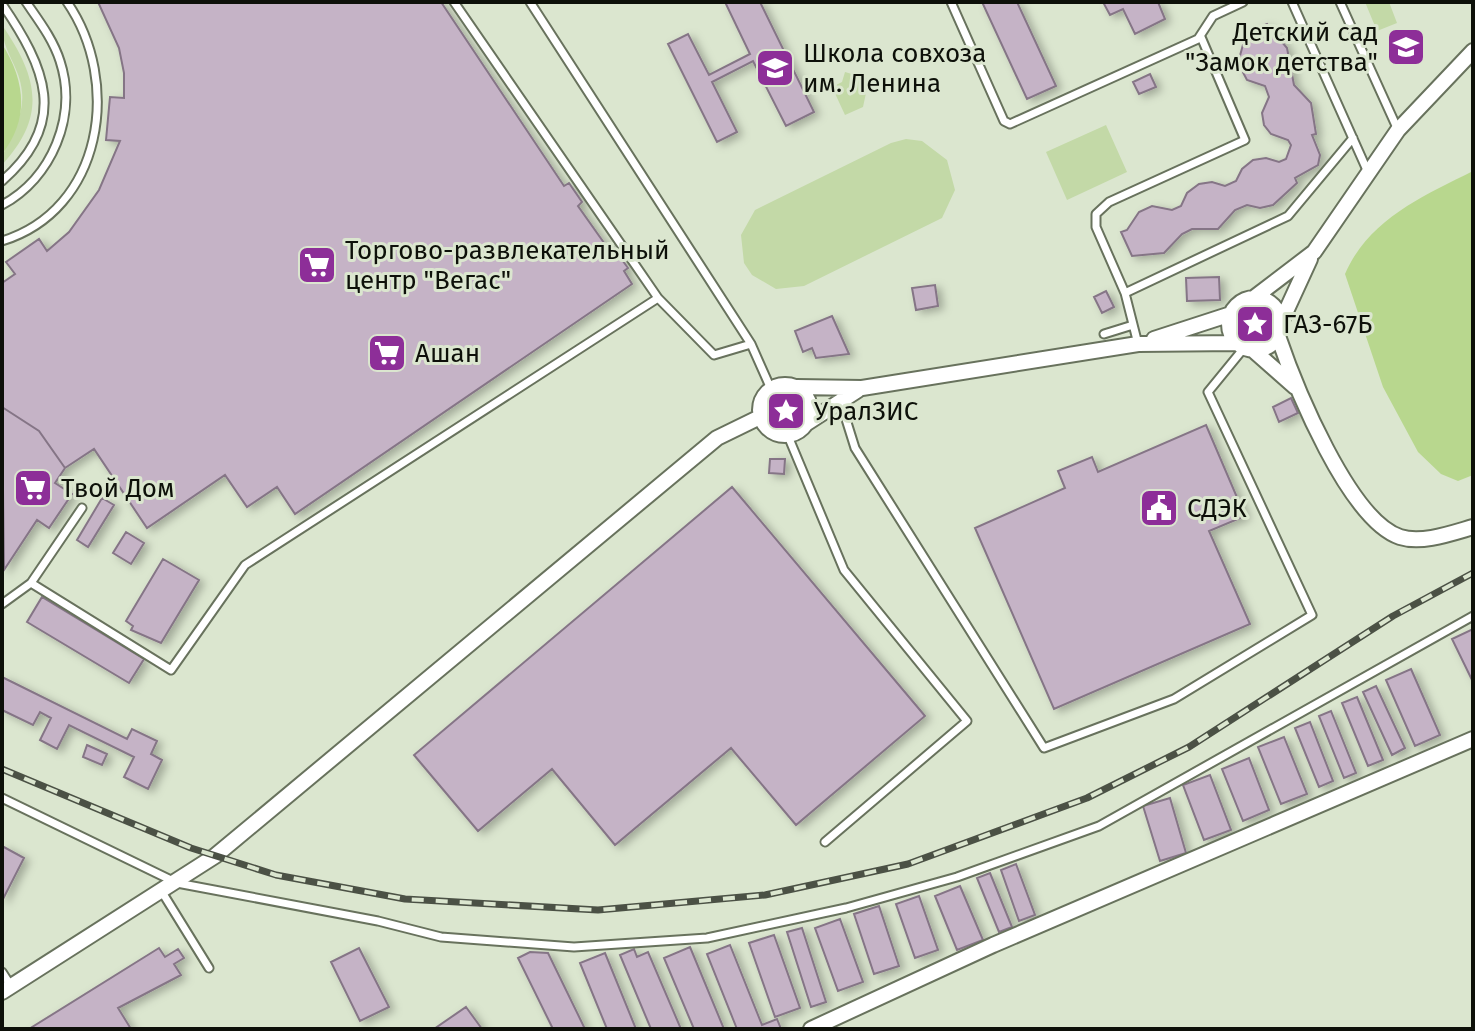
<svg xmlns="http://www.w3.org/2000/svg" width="1475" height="1031" font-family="'Fira Sans',sans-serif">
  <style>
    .green { fill: #c3d9a7 }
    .water { fill: #b8d78e }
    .building { fill: #c5b3c6; stroke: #857586; stroke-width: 2; filter: url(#shadow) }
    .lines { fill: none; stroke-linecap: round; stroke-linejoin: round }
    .lane-casing { stroke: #68725d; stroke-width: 11 }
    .street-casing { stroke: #68725d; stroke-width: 18 }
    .lane { stroke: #fff; stroke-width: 7 }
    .street { stroke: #fff; stroke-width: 14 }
    .rail-casing { stroke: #4b5145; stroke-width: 7 }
    .rail { stroke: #dbe6cf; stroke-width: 4; stroke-dasharray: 12; stroke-linecap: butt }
    .labels { text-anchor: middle; stroke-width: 6; stroke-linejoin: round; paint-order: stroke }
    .poi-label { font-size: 26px; fill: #0d1009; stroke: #dbe6cf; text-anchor: start }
  </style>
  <defs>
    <filter id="shadow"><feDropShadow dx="5" dy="3" stdDeviation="4" flood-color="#0004"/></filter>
  </defs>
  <rect width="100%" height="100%" fill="#dbe6cf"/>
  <path class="green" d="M1365,2H1389L1397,23L1377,31Z
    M2,25C37,76 48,115 2,165C2,142 25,123 22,92C20,66 2,52 2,25Z
    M845,72L869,79L863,107L845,115L832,87L842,82Z
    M1106,125L1127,172L1067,200L1046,152Z
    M906,139L922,141L947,160L955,190L942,218L804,286L776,289L752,275L744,263L741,235L755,210L891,143Z
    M1238 325a18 18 0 1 1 36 0a18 18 0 1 1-36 0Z
    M770 411a15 15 0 1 1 30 0a15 15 0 1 1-30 0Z"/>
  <path class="water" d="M2,44C25,80 30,119 2,154Z
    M1473,171V475L1458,481L1441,474L1418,452L1383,387L1345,274C1368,220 1423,196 1473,171Z"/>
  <path class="building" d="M98,2H441L564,186L569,183L582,202L578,206L607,247L611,245L628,268L624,271L632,284L295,514L277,487L247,507L225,475L147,528L94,449L65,468L39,431L2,407V283L15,274L6,262L39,239L47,251L69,232L99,190L120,141L106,140L110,97L124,98V73L119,48Z
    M725,2H760L814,112L786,126L753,61L712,82L737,132L717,142L668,44L688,34L709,75L750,54Z
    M982,2H1017L1056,86L1027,99Z
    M1103,2H1158L1165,19L1135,34L1123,9L1110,15Z
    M1267,24L1287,48L1294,85L1311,103L1316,134L1312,135L1320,155L1318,165L1295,178L1297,183L1273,205L1260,208L1247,205L1235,210L1218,229H1192L1182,234L1164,253L1132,256L1121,232L1127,230L1139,212L1152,206L1172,210L1181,206L1187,193L1199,184L1212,182L1225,186L1236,181L1242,169L1253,160L1266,158L1279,162L1286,159L1291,145L1288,140L1271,134L1264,125L1262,113L1269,97L1265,86L1247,80L1238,63L1244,41L1242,35Z
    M1150,74L1156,87L1139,94L1133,82Z
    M1219,277L1220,300L1187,301L1186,278Z
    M935,285L938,306L916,310L912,288Z
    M1106,291L1114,307L1102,313L1094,297Z
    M832,316L849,354L816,358L812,348L803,352L795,331Z
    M1291,398L1298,413L1279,422L1273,407Z
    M2,407L39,431L65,468L55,483L72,494L49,528L37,520L4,570Z
    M1206,425L1245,516L1209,531L1250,624L1054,709L975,528L1065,488L1058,471L1092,457L1098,472Z
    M770,459H785L784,474L769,473Z
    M732,487L925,716L796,825L731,748L615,845L552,769L478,831L414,755Z
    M102,498L114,505L88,547L77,540Z
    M126,532L144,543L131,564L113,553Z
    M163,559L199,580L161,643L131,630L133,626L126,621Z
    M42,597L144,659L129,683L27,622Z
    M1473,629V682L1452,639Z
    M1411,669L1440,735L1415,746L1386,680Z
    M2,677L127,739L132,729L157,741L151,754L162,760L148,789L124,777L134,757L69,725L57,749L40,740L51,718L40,712L33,725L2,710Z
    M1376,686L1405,748L1392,755L1363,692Z
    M1357,697L1383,760L1368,766L1342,703Z
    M1331,711L1356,773L1344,778L1319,716Z
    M1310,722L1333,781L1319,787L1295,728Z
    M1284,737L1307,794L1281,804L1258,747Z
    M87,745L107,754L102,765L83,757Z
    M1249,758L1269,810L1243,821L1222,769Z
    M1210,775L1231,830L1204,840L1183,785Z
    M1170,798L1186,853L1160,861L1143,806Z
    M2,846L24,858L2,901Z
    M1016,864L1035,915L1019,921L1001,870Z
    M990,873L1012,927L999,932L977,878Z
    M960,886L983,940L957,950L935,896Z
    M919,896L938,950L915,958L896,904Z
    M879,906L899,966L874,974L854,914Z
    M840,919L863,982L838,991L815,928Z
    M802,928L826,1002L811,1007L787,932Z
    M774,935L800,1008L775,1017L749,943Z
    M730,945L762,1025L777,1019L781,1029H737L707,954Z
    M690,947L724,1029H694L664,958Z
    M159,948L165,957L178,949L184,958L174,964L181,975L118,1008L131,1029H29Z
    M359,948L389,1007L360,1021L331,962Z
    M634,949L637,957L648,952L681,1029H651L620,955Z
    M530,952L548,953L585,1029H553L518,958Z
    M605,953L636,1029H607L580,963Z
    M466,1007L482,1029H434Z"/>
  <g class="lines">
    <defs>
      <path id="lane" d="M454,2L658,298L714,355L751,344
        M530,2L751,344L771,389
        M951,2L1004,121L1010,124L1198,39L1213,16L1243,2
        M1292,2L1367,170
        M1340,2L1398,130
        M2,4C45,67 70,122 2,181
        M2,205C52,178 78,116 60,61C53,39 39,21 26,2
        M2,241C103,210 122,82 67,2
        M1125,293L1288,216L1353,138
        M1104,334L1133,325
        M1138,344L1125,293L1096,227V214L1109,202L1245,140L1201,37
        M840,400L855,448L1044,748L1174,699L1312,615L1208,392L1244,348
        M788,436L844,570L967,721L825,842
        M31,583L171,670L245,565L658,298
        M2,604L31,583L82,508
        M2,798L177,883L378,921L441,937L574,947L707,938L846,908L957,877L1099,826L1473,616
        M162,892L209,968
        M2,972L11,986"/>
      <path id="street" d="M1255,297L1314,252L1398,130L1473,51
        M1229 324a26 26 0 1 1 52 0a26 26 0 1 1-52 0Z
        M1282,320L1310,259
        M1278,336C1295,386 1349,520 1400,537C1422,544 1452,533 1473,527
        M1154,339L1231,314
        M1253,350L1295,387
        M760 410a25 25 0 1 1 50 0a25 25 0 1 1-50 0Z
        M797,387L862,388L1138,344L1237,343
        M807,423L858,390
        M2,992L215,856L717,438L760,417
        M811,1029L993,945L1473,739"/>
    </defs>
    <use href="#lane" class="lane-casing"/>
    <use href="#street" class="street-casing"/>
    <use href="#lane" class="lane"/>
    <use href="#street" class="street"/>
    <defs>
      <path id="rail" d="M2,769L191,848L276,875L405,899L598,910L765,895L908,864L1087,798L1189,747L1393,616L1473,573"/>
    </defs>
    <use href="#rail" class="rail-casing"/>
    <use href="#rail" class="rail"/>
  </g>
  <defs>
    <symbol id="school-square" viewBox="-11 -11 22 22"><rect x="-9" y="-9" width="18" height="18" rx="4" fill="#8d2e98" stroke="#dbe6cf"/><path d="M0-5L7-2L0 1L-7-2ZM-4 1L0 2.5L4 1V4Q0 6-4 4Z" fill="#fff"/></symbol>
    <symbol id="supermarket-square" viewBox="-11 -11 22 22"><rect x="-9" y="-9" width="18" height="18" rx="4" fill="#8d2e98" stroke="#dbe6cf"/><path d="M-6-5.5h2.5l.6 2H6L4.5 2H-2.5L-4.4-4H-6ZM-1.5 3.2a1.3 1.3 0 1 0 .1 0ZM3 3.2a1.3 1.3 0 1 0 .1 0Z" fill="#fff"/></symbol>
    <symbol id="sight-square" viewBox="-11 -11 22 22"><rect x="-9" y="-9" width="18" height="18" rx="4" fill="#8d2e98" stroke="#dbe6cf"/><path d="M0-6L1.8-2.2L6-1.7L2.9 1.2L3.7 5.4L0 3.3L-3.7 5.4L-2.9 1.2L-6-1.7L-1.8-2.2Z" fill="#fff"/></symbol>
    <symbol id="civic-square" viewBox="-11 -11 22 22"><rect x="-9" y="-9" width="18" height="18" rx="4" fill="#8d2e98" stroke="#dbe6cf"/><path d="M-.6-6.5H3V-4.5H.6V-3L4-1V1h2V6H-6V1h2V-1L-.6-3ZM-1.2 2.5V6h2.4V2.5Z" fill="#fff"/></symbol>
  </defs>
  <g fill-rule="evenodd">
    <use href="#school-square" x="1384" y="25" width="44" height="44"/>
    <use href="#school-square" x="753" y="46" width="44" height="44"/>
    <use href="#supermarket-square" x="295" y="243" width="44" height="44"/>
    <use href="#sight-square" x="1233" y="302" width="44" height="44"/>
    <use href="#supermarket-square" x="365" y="331" width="44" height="44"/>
    <use href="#sight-square" x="764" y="389" width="44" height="44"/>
    <use href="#supermarket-square" x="11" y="466" width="44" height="44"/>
    <use href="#civic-square" x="1137" y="486" width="44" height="44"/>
  </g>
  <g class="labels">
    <g class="poi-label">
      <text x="1378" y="41" text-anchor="end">Детский сад<tspan x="1378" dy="30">"Замок детства"</tspan></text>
      <text x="803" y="62">Школа совхоза<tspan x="803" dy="30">им. Ленина</tspan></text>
      <text x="345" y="259">Торгово-развлекательный<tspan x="345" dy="30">центр "Вегас"</tspan></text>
      <text x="1283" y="333">ГАЗ-67Б</text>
      <text x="415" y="362">Ашан</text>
      <text x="814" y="420">УралЗИС</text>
      <text x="61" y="497">Твой Дом</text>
      <text x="1187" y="517">СДЭК</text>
    </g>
  </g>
  <rect width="1475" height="1031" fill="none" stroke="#0d1009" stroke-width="8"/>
</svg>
